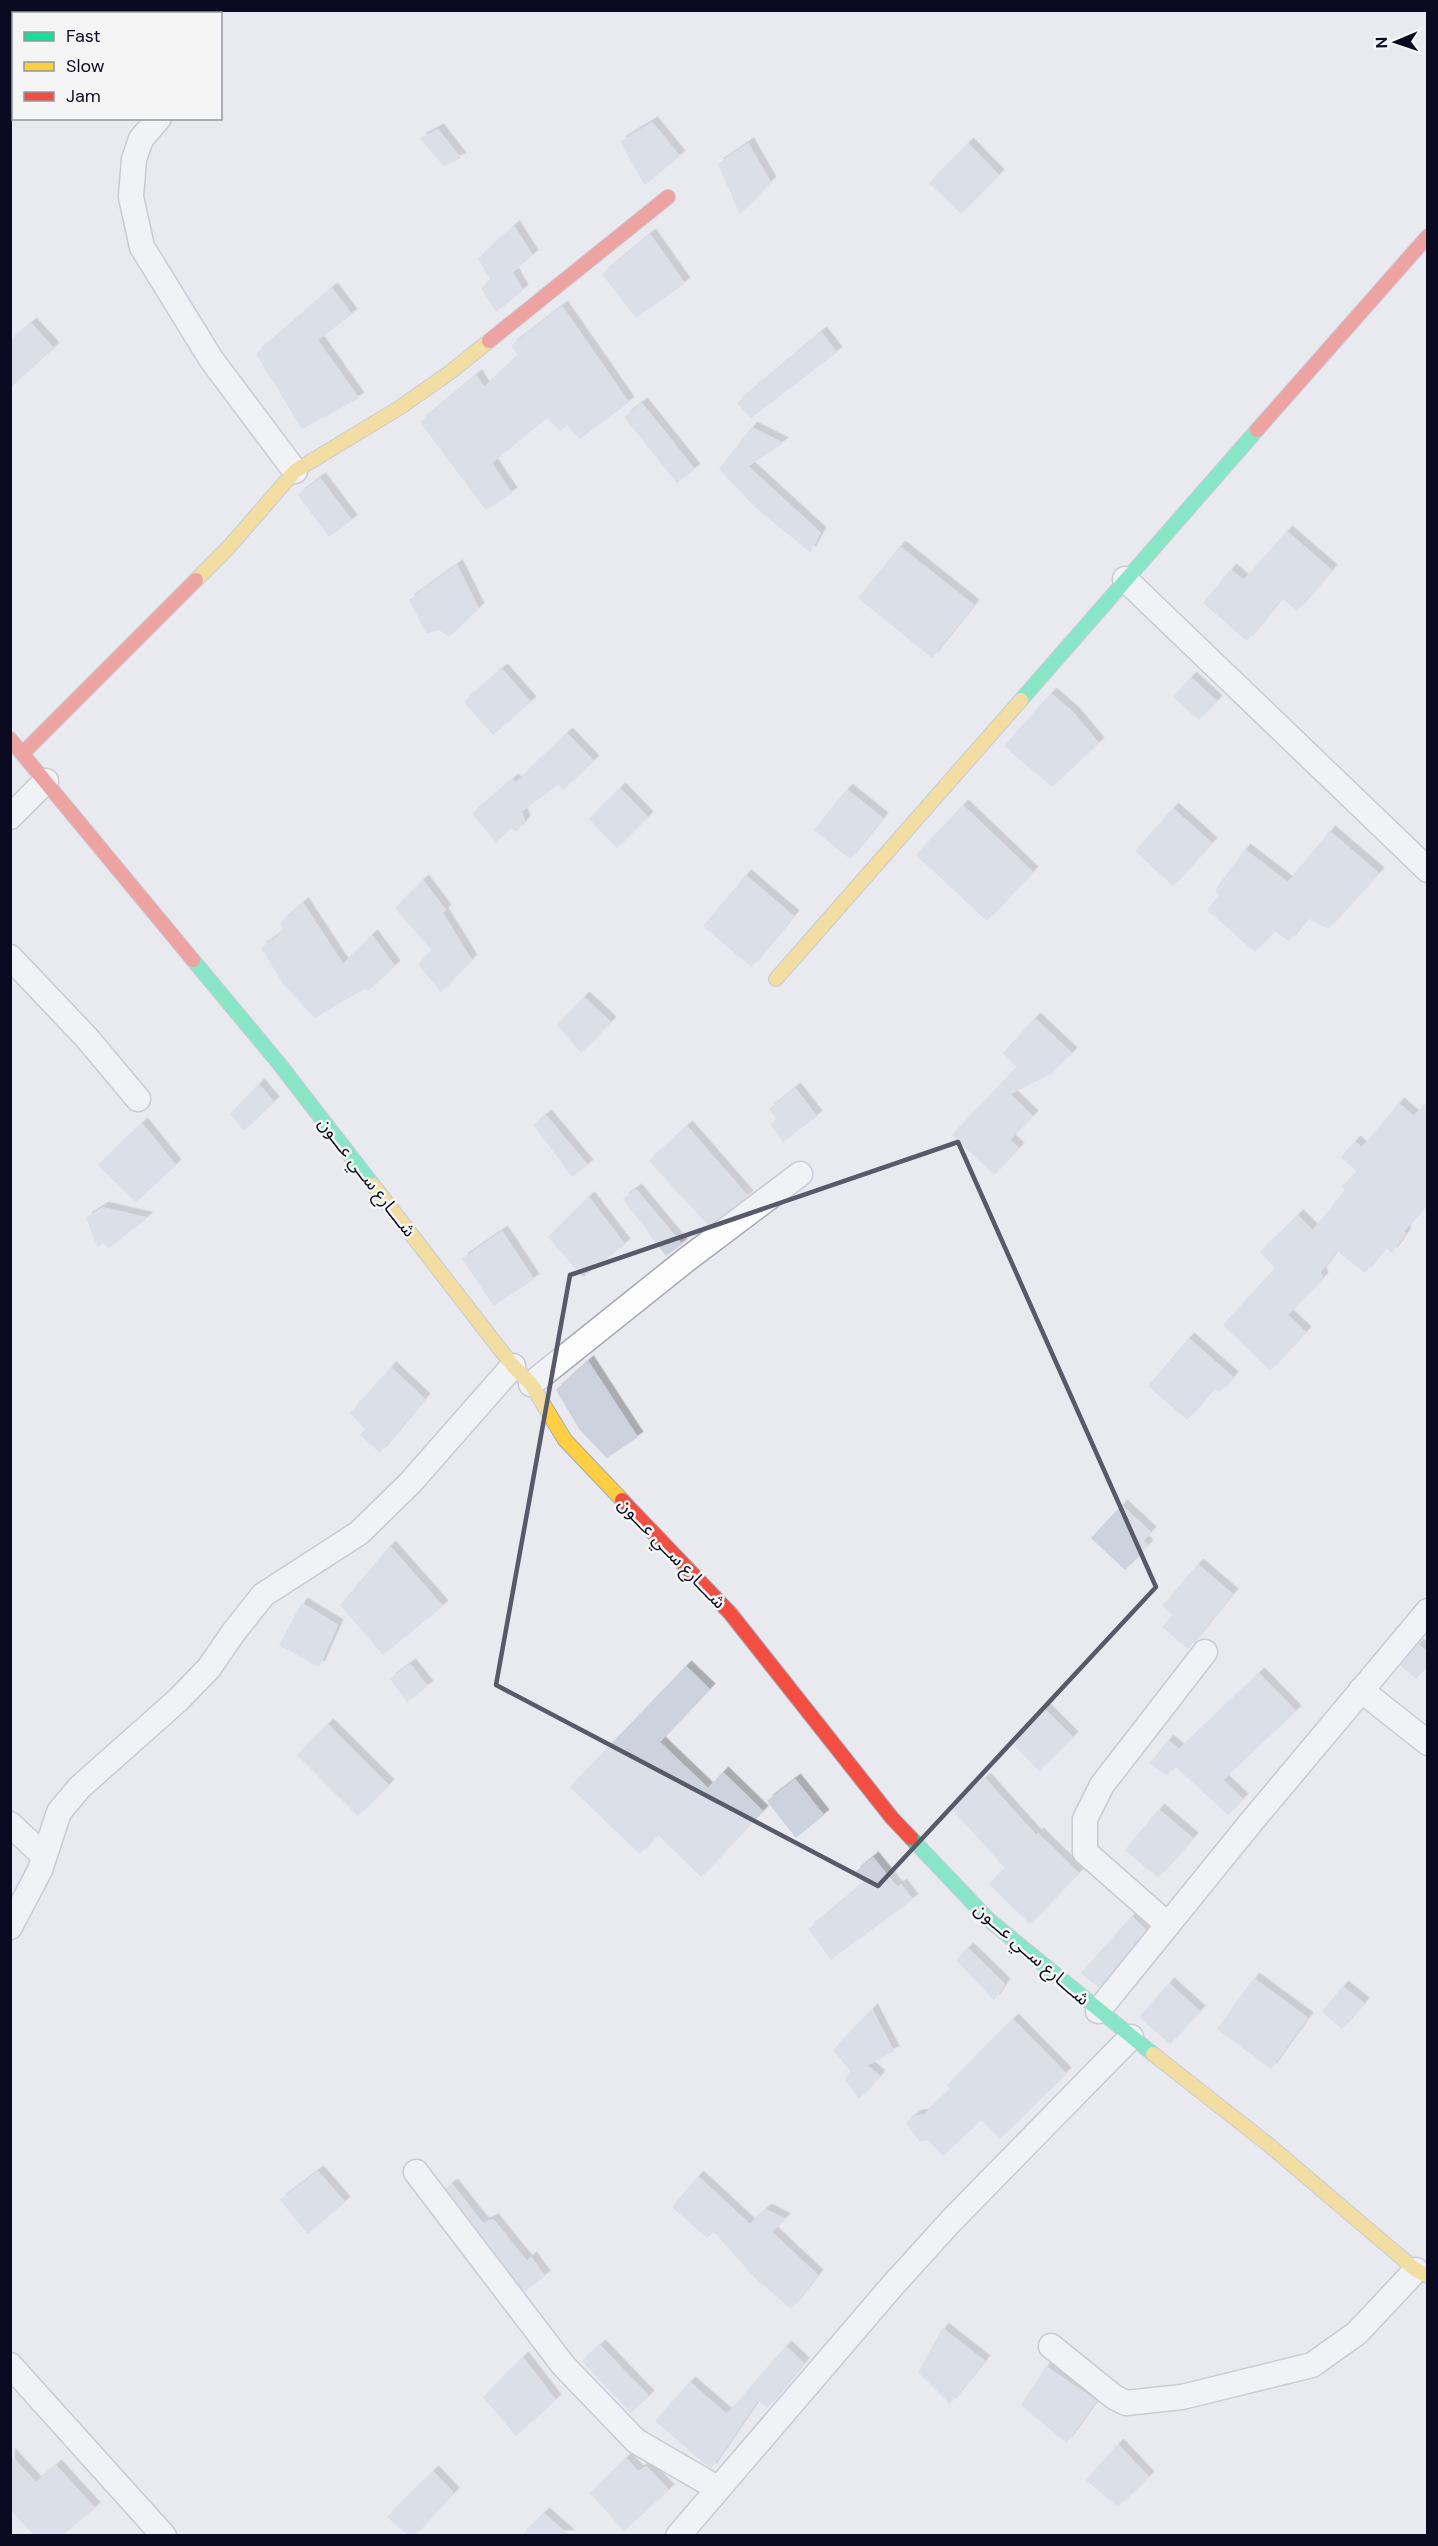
<svg xmlns="http://www.w3.org/2000/svg" width="1438" height="2546" font-family="'DM Sans','Noto Sans Arabic',sans-serif">
  <style>
    .building { fill: #cdd3de; stroke: #cad2e0; stroke-width: 1.5; filter: url(#shadow) }
    .lines { fill: none; stroke-linecap: round; stroke-linejoin: round }
    .street-casing { stroke: #a5a7b4; stroke-width: 27 }
    .fast-casing { stroke: #a5a7b4; stroke-width: 16 }
    .slow-casing { stroke: #a5a7b4; stroke-width: 16 }
    .jam-casing { stroke: #a5a7b4; stroke-width: 16 }
    .street { stroke: #fcfcfd; stroke-width: 24 }
    .fast { stroke: #16e098; stroke-width: 14 }
    .slow { stroke: #ffcf43; stroke-width: 14 }
    .jam { stroke: #f24e42; stroke-width: 14 }
    .marked { fill: none; stroke: #585969; stroke-width: 4.5; stroke-linejoin: round }
    .labels { text-anchor: middle; stroke-width: 5; stroke-linejoin: round; paint-order: stroke }
    .street-label { font-size: 18px; fill: #0a0b20; stroke: #f5f5f5 }
  </style>
  <defs>
    <filter id="shadow"><feDropShadow dx="5.5" dy="-5.5" stdDeviation="0" flood-color="#0004"/></filter>
  </defs>
  <rect width="100%" height="100%" fill="#e8eaf0"/>
  <path class="building" d="M652,123L679,156L645,184L621,142Z
    M438,130L460,158L444,165L421,139Z
    M748,144L770,182L740,213L719,164Z
    M968,144L998,175L961,213L930,183Z
    M514,227L532,255L512,272L522,290L496,311L482,288L491,279L479,259Z
    M650,235L684,283L636,317L603,274Z
    M332,289L351,314L317,340L358,398L302,428L257,354Z
    M562,307L628,402L580,438L567,424L560,430L547,417L491,463L511,493L486,509L421,422L476,376L484,388L519,355L512,346Z
    M31,324L53,348L10,387V342Z
    M821,333L836,352L751,417L738,403Z
    M642,404L694,469L677,482L625,417Z
    M752,428L782,443L747,466L820,533L810,551L756,507L720,469Z
    M320,479L351,520L329,536L299,495Z
    M1287,532L1331,570L1297,610L1282,597L1247,640L1204,603L1231,570L1244,581Z
    M900,547L973,605L932,657L859,598Z
    M457,566L478,608L449,636L439,629L427,633L410,600Z
    M502,670L530,702L493,734L465,702Z
    M1191,678L1216,701L1199,719L1174,697Z
    M1051,694L1073,713L1098,743L1052,786L1005,746Z
    M567,734L593,761L563,789L559,784L521,811L524,821L517,830L510,828L496,841L473,814L513,780L516,783Z
    M620,789L647,817L617,847L590,819Z
    M847,790L882,818L850,858L815,830Z
    M963,806L1032,872L987,920L917,855Z
    M1173,809L1211,843L1173,885L1136,851Z
    M1330,832L1378,873L1328,928L1308,917L1289,940L1274,930L1255,951L1208,910L1220,895L1216,890L1245,850L1288,883Z
    M746,876L793,916L751,966L704,926Z
    M423,881L445,910L442,913L471,960L441,991L419,964L433,951L396,908Z
    M303,904L343,965L372,936L394,966L368,990L366,987L315,1017L284,984L262,948L285,931L281,923Z
    M584,998L610,1022L581,1052L558,1025Z
    M1035,1019L1071,1053L1051,1073L1009,1094L1032,1116L1009,1140L1018,1148L994,1174L953,1135L1018,1067L1004,1053Z
    M259,1085L273,1102L244,1130L231,1114Z
    M795,1089L816,1116L783,1141L771,1124L778,1119L770,1109Z
    M1428,1102V1202L1403,1231L1405,1233L1392,1252L1385,1247L1365,1272L1337,1250L1320,1272L1322,1278L1287,1315L1305,1332L1270,1370L1224,1325L1276,1268L1261,1252L1298,1216L1313,1231L1346,1190L1343,1186L1358,1172L1342,1157L1355,1142L1362,1148L1399,1104L1414,1117Z
    M546,1116L587,1165L572,1176L535,1125Z
    M142,1124L175,1165L136,1201L99,1165Z
    M687,1127L747,1196L709,1225L650,1161Z
    M636,1190L681,1244L666,1255L624,1199Z
    M589,1198L624,1244L583,1276L549,1237Z
    M103,1208L146,1218L108,1248L103,1241L98,1246L87,1218Z
    M502,1232L533,1279L494,1305L463,1259Z
    M1189,1339L1232,1377L1220,1391L1214,1387L1187,1419L1149,1386Z
    M588,1362L637,1437L607,1457L580,1429L557,1390Z
    M391,1368L424,1399L380,1452L361,1435L366,1429L351,1413Z
    M1122,1506L1150,1532L1142,1541L1147,1545L1125,1569L1092,1538Z
    M390,1547L442,1606L383,1654L341,1605Z
    M1198,1565L1232,1594L1188,1648L1163,1627L1174,1615L1163,1606Z
    M302,1604L337,1625L319,1666L280,1645Z
    M1418,1645L1428,1653V1665L1416,1678L1401,1665Z
    M410,1665L427,1686L407,1701L391,1679Z
    M686,1667L709,1689L659,1742L708,1789L723,1773L762,1811L701,1876L658,1834L640,1853L571,1787Z
    M1259,1674L1295,1711L1222,1780L1242,1799L1228,1814L1175,1765L1167,1775L1151,1763L1168,1741L1179,1750Z
    M1044,1709L1072,1737L1039,1770L1011,1741Z
    M328,1725L388,1785L358,1815L298,1755Z
    M985,1779L1036,1836L1038,1834L1078,1873L1030,1923L990,1884L1006,1868L952,1808Z
    M795,1780L823,1815L796,1837L768,1801Z
    M1159,1810L1192,1838L1158,1877L1126,1850Z
    M873,1858L897,1888L901,1885L912,1899L831,1959L810,1929L865,1883L856,1872Z
    M1132,1917L1145,1930L1099,1987L1082,1973Z
    M968,1949L1004,1984L994,1999L957,1960Z
    M1254,1979L1307,2018L1271,2068L1218,2029Z
    M1169,1984L1199,2011L1170,2043L1140,2017Z
    M1343,1987L1363,2003L1342,2028L1323,2012Z
    M872,2010L893,2051L866,2065L879,2076L859,2098L846,2079L851,2071L834,2050Z
    M1013,2020L1065,2073L1000,2138L981,2119L943,2155L928,2139L920,2141L907,2123L916,2116L924,2115L951,2089L948,2085Z
    M318,2172L344,2202L308,2233L281,2200Z
    M698,2177L750,2225L766,2210L784,2219L771,2232L817,2275L791,2308L756,2278L714,2231L707,2237L673,2207Z
    M452,2185L483,2224L493,2220L527,2262L531,2258L544,2276L524,2291L447,2189Z
    M943,2329L984,2361L950,2403L919,2372Z
    M600,2346L648,2396L631,2412L583,2361Z
    M786,2347L803,2363L767,2407L758,2399L711,2468L656,2421L690,2383L727,2415Z
    M523,2358L555,2400L516,2435L484,2397Z
    M1046,2367L1096,2401L1066,2442L1022,2405Z
    M1118,2445L1148,2477L1118,2506L1087,2480Z
    M10,2455L36,2483L56,2466L94,2508L61,2535H35L10,2509Z
    M626,2459L638,2472L646,2467L668,2490L624,2530L591,2493Z
    M433,2472L453,2493L414,2535H409L388,2517Z
    M544,2514L568,2535H523Z"/>
  <g class="lines">
    <defs>
      <path id="street" d="M159,118L141,139L134,159L131,197L142,247L211,359L295,471
        M1125,579L1428,870
        M10,817L46,781
        M10,957L86,1037L138,1099
        M531,1384L686,1260L800,1174
        M1361,1690L1428,1743
        M10,1824L44,1856
        M1168,1925L1085,1852V1819L1102,1785L1205,1652
        M10,1927L40,1870L59,1812L80,1787L178,1700L209,1668L233,1633L263,1595L359,1533L411,1482L513,1366
        M1098,2011L1252,1821L1428,1611
        M416,2172L563,2365L636,2441L717,2488
        M1051,2346L1114,2397L1126,2403L1182,2397L1312,2365L1357,2333L1416,2270
        M10,2365L164,2536
        M678,2536L893,2285L951,2221L1131,2037"/>
      <path id="fast" d="M1021,700L1257,430
        M193,960L277,1061L373,1185
        M911,1838L989,1920L1153,2054"/>
      <path id="slow" d="M196,580L228,548L295,471L399,408L449,373L489,341
        M776,979L1021,700
        M373,1185L513,1366L531,1384L565,1440L622,1500
        M1153,2054L1269,2145L1416,2270L1428,2276"/>
      <path id="jam" d="M489,341L668,197
        M1257,430L1428,236
        M10,739L193,960
        M24,752L196,580
        M622,1500L730,1613L892,1818L911,1838"/>
    </defs>
    <use href="#street" class="street-casing"/>
    <use href="#fast" class="fast-casing"/>
    <use href="#slow" class="slow-casing"/>
    <use href="#jam" class="jam-casing"/>
    <use href="#street" class="street"/>
    <use href="#fast" class="fast"/>
    <use href="#slow" class="slow"/>
    <use href="#jam" class="jam"/>
  </g>
  <path d="M0 0H1438V2546H0ZM958,1142L1156,1587L878,1886L496,1685L570,1275Z" fill="#e8eaf0" fill-opacity=".55" fill-rule="evenodd"/>
  <path class="marked" d="M958,1142L1156,1587L878,1886L496,1685L570,1275Z"/>
  <g class="labels">
    <g class="street-label">
      <text transform="translate(367 1177) rotate(52)" y="6">شــــارع ســي عـــون</text>
      <text transform="translate(672 1553) rotate(46)" y="6">شــــارع ســي عـــون</text>
      <text transform="translate(1032 1954) rotate(41)" y="6">شــــارع ســي عـــون</text>
    </g>
  </g>
  <rect width="1438" height="2546" fill="none" stroke="#0a0b20" stroke-width="24"/>
  <rect x="12" y="12" width="210" height="108" fill="#f5f5f5" stroke="#9797a0" stroke-width="1.5"/>
  <rect x="24" y="32" width="30" height="9" fill="#16e098" stroke="#9797a0" stroke-width="1.5"/>
  <text x="66" y="42" font-size="18" fill="#0a0b20">Fast</text>
  <rect x="24" y="62" width="30" height="9" fill="#ffcf43" stroke="#9797a0" stroke-width="1.5"/>
  <text x="66" y="72" font-size="18" fill="#0a0b20">Slow</text>
  <rect x="24" y="92" width="30" height="9" fill="#f24e42" stroke="#9797a0" stroke-width="1.5"/>
  <text x="66" y="102" font-size="18" fill="#0a0b20">Jam</text>
  <g transform="translate(1396 42) rotate(268)" stroke="#f5f5f5" stroke-width="4.5" paint-order="stroke">
  <path d="M0-4.5L10 22L0 15L-10 22Z" fill="#0a0b20"/>
  <text y="-9" font-size="16" font-weight="bold" text-anchor="middle" fill="#0a0b20">N</text>
  </g>
</svg>
